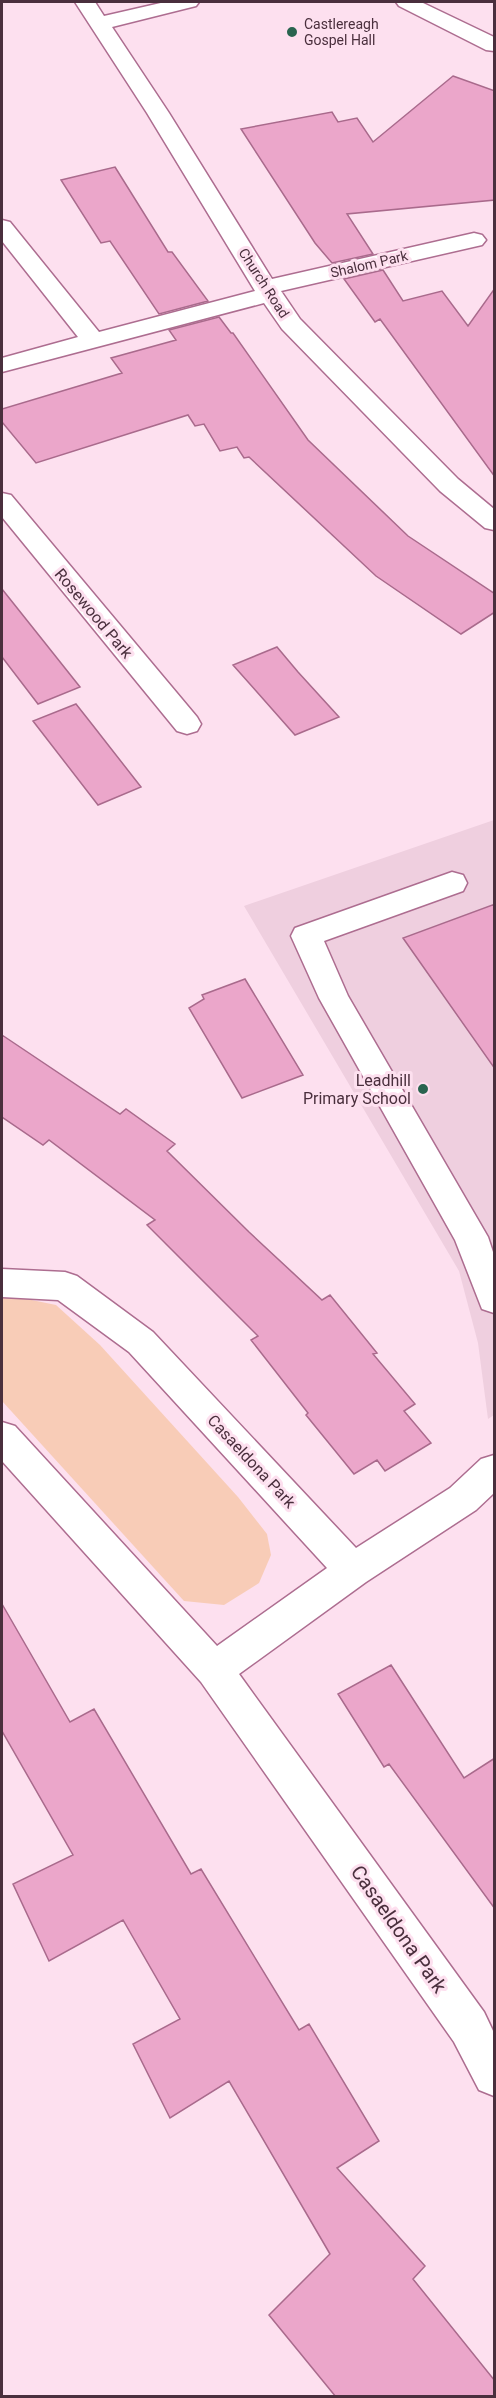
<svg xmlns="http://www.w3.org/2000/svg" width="496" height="2398" font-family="Roboto,sans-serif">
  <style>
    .built { fill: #efcfdf }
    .green { fill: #f8ccb7 }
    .building { fill: #eba6ca; stroke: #a96a8c; stroke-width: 1.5 }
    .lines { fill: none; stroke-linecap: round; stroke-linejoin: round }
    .minor-casing { stroke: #ad6d90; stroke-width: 3 }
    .minor { fill: #fff; fill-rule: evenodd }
    .poi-dot { fill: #29644f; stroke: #fde0ef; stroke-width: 2 }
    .labels { text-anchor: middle; stroke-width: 6; stroke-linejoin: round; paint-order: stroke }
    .far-poi-label { font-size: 14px; fill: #4a2f3d; stroke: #fde0ef; text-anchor: start }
    .far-street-label { font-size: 14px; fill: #4a2f3d; stroke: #fde0ef }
    .street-label { font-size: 16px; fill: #4a2f3d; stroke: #fde0ef }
    .poi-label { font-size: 16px; fill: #4a2f3d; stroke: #fde0ef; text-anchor: end }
    .near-street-label { font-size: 20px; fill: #4a2f3d; stroke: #fde0ef }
  </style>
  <rect width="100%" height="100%" fill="#fde0ef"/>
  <path class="built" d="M494,820V1415L488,1419L478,1343L459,1271L244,906Z"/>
  <path class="green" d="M2,1297H17L56,1305L100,1345L238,1497L267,1534L271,1555L259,1583L224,1605L184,1601L2,1401Z"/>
  <path class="building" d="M453,76L495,91V200L347,214L373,254L332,263L315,243L241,129L332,112L338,122L357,118L373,142Z
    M115,167L168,252H172L208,301L159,314L110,241L101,243L61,180Z
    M383,270L403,301L442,291L468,326L495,288V477L380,319L375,322L344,279Z
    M219,317L231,333H233L308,440L408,536L495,594V612L461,634L376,576L249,457L244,458L237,447L220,451L204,424L195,426L188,415L36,463L2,422V409L122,373L111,358L176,340L169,330Z
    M2,589L49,648L80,687L38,704L2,657Z
    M277,647L298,672L339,717L295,735L233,665Z
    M76,704L91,723L141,787L98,805L33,721Z
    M495,904V1069L403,938Z
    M245,979L303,1075L242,1098L189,1008L204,999L202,995Z
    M2,1035L120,1114L126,1109L175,1144L167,1151L249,1232L322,1300L330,1295L377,1353L373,1354L415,1404L404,1411L431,1443L385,1471L377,1460L354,1474L306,1415L308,1413L251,1340L258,1336L147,1225L155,1220L49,1140L43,1145L2,1117Z
    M2,1604L70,1722L94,1709L191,1874L201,1869L299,2030L309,2024L379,2141L337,2168L425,2266L413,2279L495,2381V2397H336L269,2315L330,2254L229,2081L170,2118L133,2044L180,2019L123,1920L49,1961L13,1884L73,1855L2,1731Z
    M391,1665L464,1778L495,1758V1909L389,1764L384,1767L338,1694Z"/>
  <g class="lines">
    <defs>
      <path id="minor" d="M75,2H95L104,16L165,2H199L196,6L112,27L169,113L272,279L474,233L482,235L486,240L482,245L281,291L300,319L458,479L494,509V530L485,528L440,491L282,329L264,303L2,372V358L78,337L2,241V220L10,222L99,332L255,291L147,113Z
        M396,2H421L494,37V51L486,50L399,6Z
        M2,493L11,495L197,717L201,724L197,731L187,734L177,731L2,517Z
        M452,872L463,875L467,883L463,891L324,941L348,996L488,1237L494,1255V1313L482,1309L455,1240L319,998L291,936L295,928Z
        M2,1269L65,1272L77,1276L153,1332L356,1548L450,1488L481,1459L494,1455V1493L476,1510L366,1582L239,1674L484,2012L494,2033V2096L479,2090L454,2042L201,1682L2,1461V1422L15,1426L217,1646L327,1568L129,1352L58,1300L2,1297Z"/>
    </defs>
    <use href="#minor" class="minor-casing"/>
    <use href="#minor" class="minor"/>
  </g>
  <g class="poi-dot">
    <circle cx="292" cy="32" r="6"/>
    <circle cx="423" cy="1089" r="6"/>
  </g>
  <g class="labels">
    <g class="far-poi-label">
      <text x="304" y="29">Castlereagh<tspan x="304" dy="16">Gospel Hall</tspan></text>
    </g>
    <g class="far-street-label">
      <text transform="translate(369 264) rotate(-13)" y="5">Shalom Park</text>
      <text transform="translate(264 283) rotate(57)" y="5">Church Road</text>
    </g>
    <g class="street-label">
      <text transform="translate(94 613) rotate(50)" y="6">Rosewood Park</text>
      <text transform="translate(252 1461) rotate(47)" y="6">Casaeldona Park</text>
    </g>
    <g class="poi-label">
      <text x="411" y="1086">Leadhill<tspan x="411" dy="18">Primary School</tspan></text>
    </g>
    <g class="near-street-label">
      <text transform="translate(399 1929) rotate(55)" y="7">Casaeldona Park</text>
    </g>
  </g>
  <rect width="496" height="2398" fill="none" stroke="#4a2f3d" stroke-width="6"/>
</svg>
